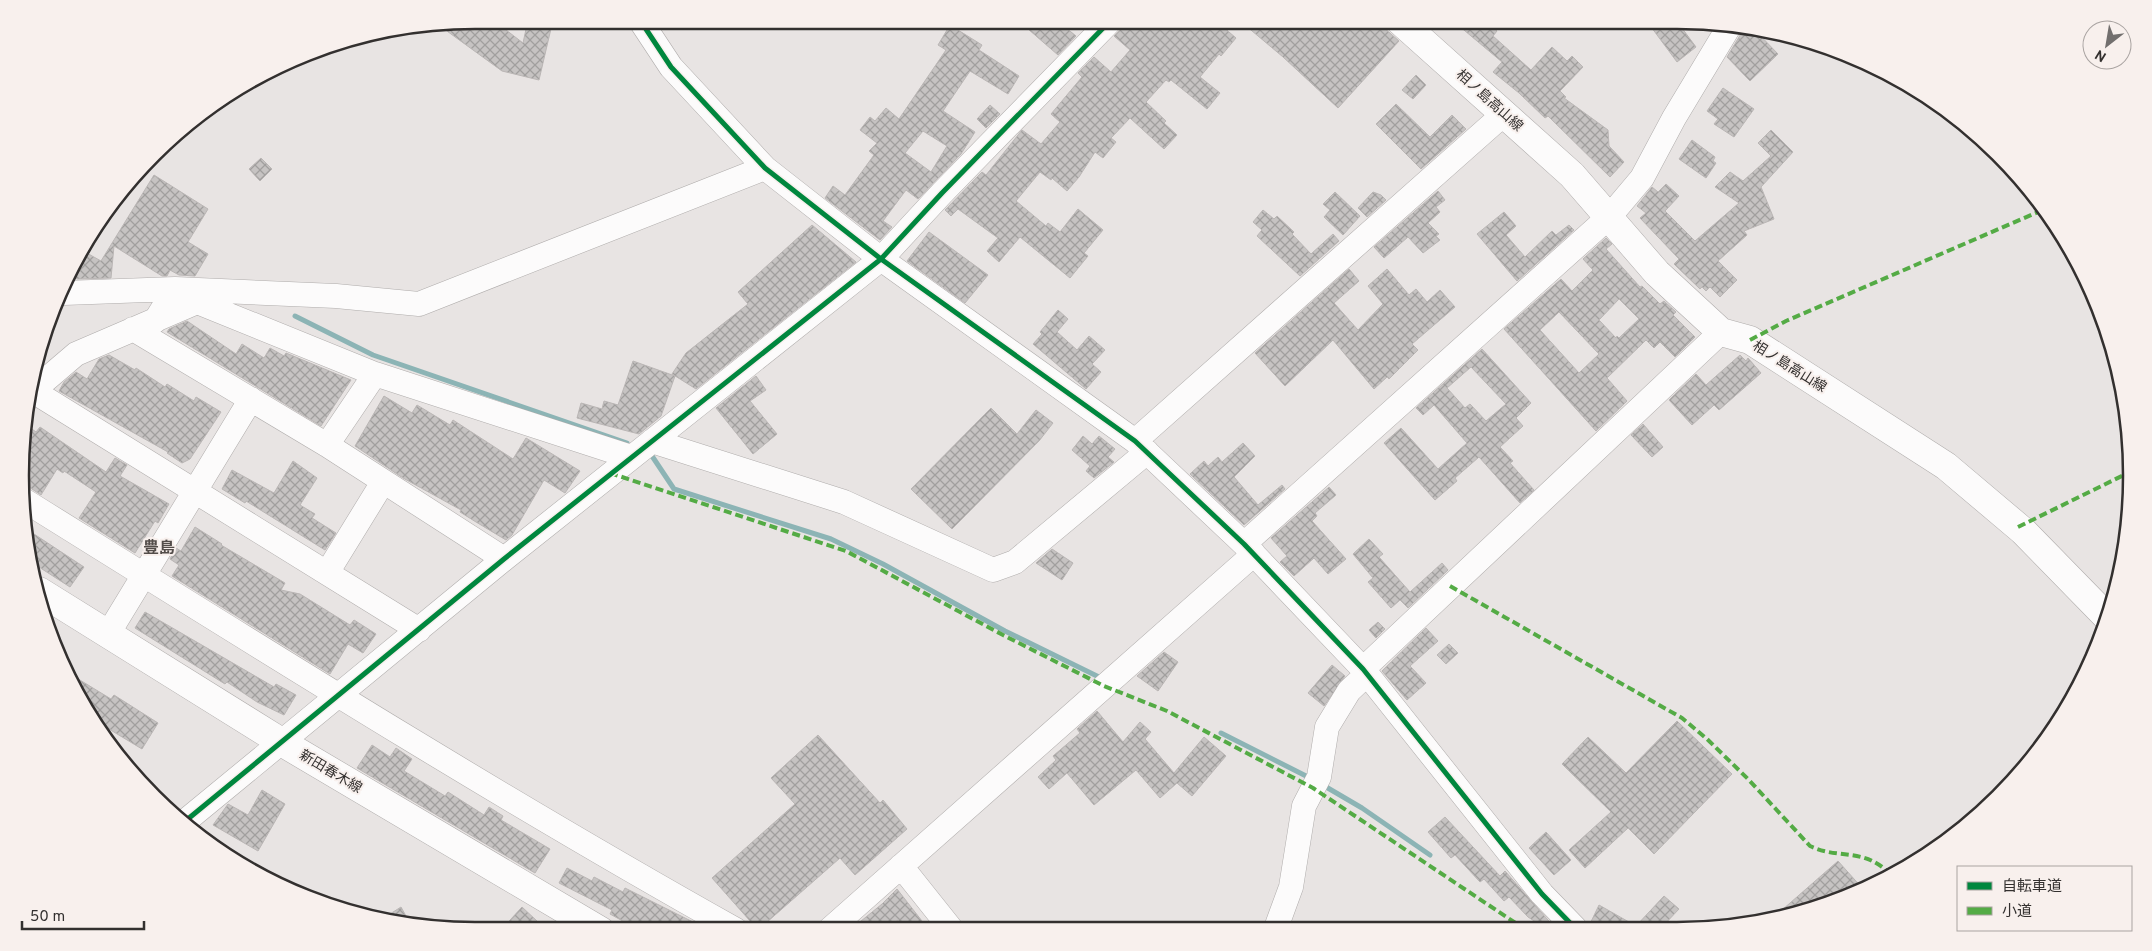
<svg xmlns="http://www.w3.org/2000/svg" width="2152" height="951" font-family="Overpass,'Noto Sans JP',sans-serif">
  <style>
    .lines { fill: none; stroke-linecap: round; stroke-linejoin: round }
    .stream { stroke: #8cb4b5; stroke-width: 5 }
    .building { fill: url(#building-cross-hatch); stroke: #bab6b5; fill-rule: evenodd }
    .minor-casing { stroke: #afacab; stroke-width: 25 }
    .major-casing { stroke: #afacab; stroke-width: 29 }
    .minor { stroke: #fcfbfb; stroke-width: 24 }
    .major { stroke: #fcfbfb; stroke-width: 28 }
    .quiet { stroke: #54ab45; stroke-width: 4; stroke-dasharray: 8 4; stroke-linecap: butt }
    .cycleway-casing { stroke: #f8f0ed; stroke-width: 8 }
    .cycleway { stroke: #00873e; stroke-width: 5 }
    .labels { text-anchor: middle; stroke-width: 4; stroke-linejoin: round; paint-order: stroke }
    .street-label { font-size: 14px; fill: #33302f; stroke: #f8f0ed }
    .quarter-label { font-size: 16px; font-weight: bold; fill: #534d4a; stroke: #f8f0ed }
    .rim { fill: none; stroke: #33302f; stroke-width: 2.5 }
  </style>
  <defs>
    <pattern id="building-cross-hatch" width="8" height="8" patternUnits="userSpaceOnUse" patternTransform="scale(1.25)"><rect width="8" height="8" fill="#c6c3c2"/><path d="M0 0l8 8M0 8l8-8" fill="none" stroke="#a19f9e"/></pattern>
  </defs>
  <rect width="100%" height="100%" fill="#e8e4e3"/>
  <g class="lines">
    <path class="stream" d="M295,316L373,355L627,443
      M652,456L674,489L831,539L883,564L1005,631L1101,678
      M1221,733L1312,779
      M1321,784L1362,808L1430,855"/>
  </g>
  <path class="building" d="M476,20H493L523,43L528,20H553L539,80L502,71L440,26Z
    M1036,20H1051L1062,30L1065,27L1076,36L1058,55L1028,29Z
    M1124,20H1215L1236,38L1221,56L1219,54L1200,77L1220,93L1207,109L1171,80L1169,82L1166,80L1146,102L1166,121L1164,123L1177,135L1164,149L1130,118L1111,138L1116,142L1103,158L1095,152L1079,177L1067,191L1052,178L1051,180L1040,172L1016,201L1046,226L1048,223L1060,232L1078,209L1103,230L1084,253L1088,256L1070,278L1020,237L999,262L987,251L998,238L958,209L951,216L945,210L982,172L986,175L1022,130L1041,144L1060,122L1051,114L1082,77L1078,73L1094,57L1111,72L1130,50L1114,36L1121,29Z
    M1239,20H1375L1399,41L1338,108L1283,57Z
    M1452,20H1484L1497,31L1493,36L1531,70L1552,47L1567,61L1572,56L1583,67L1560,91L1566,97L1564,98L1608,130L1609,146L1624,162L1610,177L1548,116L1545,118L1519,93L1493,72L1502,62Z
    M1646,20H1676L1696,47L1677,62Z
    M950,25L982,45L979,50L1019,76L1008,94L970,71L943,111L975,132L961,154L918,199L906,190L883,221L892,227L880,240L825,198L833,186L845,195L874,155L869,151L877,143L860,130L870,117L875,121L886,108L899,119L946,50L938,45ZM923,131L947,146L931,172L905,153Z
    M1745,27H1752L1778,54L1750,81L1727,57Z
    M1416,75L1426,85L1413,99L1402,90Z
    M1723,88L1754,109L1734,137L1714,124L1718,119L1707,111Z
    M1396,104L1430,137L1452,115L1466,129L1421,169L1376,124Z
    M990,105L1000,114L986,128L977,119Z
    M1771,130L1793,152L1761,187L1774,219L1744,231L1747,235L1718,261L1737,280L1720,297L1710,287L1706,291L1702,287L1700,289L1674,264L1679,259L1640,218L1646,213L1637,206L1652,187L1658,192L1666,184L1679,196L1665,211L1695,241L1739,203L1715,187L1730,172L1743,181L1771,156L1758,143Z
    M1692,140L1715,157L1713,161L1716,163L1706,178L1679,159Z
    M261,158L272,169L260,181L249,169Z
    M154,175L208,209L188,242L208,254L195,276L179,275L170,270L167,276H162L114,246L111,278L77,279L71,275L85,252L101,261Z
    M1438,191L1445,200L1436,207L1440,212L1428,223L1439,234L1436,236L1440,240L1423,253L1408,237L1384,258L1374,247Z
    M1335,192L1360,216L1343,235L1324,217L1330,210L1323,204Z
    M1373,192L1381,195L1386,200L1367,217L1358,208Z
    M1263,210L1274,219L1277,216L1294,232L1292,234L1311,254L1333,234L1339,241L1300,276L1257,236L1262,230L1253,222Z
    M1504,212L1516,226L1506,235L1525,257L1552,231L1556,235L1569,225L1574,230L1517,281L1477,234Z
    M812,225L856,262L696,389L672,374L686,353L748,304L738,292Z
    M929,232L988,275L965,303L907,261Z
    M1606,238L1612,244L1606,249L1640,287L1642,286L1660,304L1664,301L1676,312L1673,315L1695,337L1675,357L1660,342L1654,348L1646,340L1607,378L1627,401L1596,431L1504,329L1561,279L1572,291L1593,270L1583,259ZM1619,299L1639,319L1619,338L1617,336L1616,338L1599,320ZM1559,312L1599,354L1579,373L1540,330Z
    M1349,269L1359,281L1334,303L1358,330L1383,304L1368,286L1387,269L1409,295L1416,289L1427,302L1440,290L1455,307L1412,344L1418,350L1389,379L1387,377L1374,389L1333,340L1285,386L1255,353Z
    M1058,310L1068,319L1057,332L1077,350L1089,336L1105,350L1092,364L1101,372L1086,389L1033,344L1042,334L1040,332Z
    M187,321L236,354L242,344L264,358L270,348L284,356L286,353L351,380L321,426L167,332L169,329Z
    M1482,349L1531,403L1516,418L1523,426L1500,447L1513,461L1510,463L1534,490L1520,503L1479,457L1455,478L1457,481L1435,500L1384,443L1401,428L1438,469L1467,443L1434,405L1423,415L1416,408ZM1471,367L1506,404L1486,421L1470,404L1465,408L1447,388Z
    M109,355L135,370L136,368L165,387L167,384L194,401L196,397L221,412L190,459L182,463L167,453L168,452L59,391L64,382L76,372L87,379L99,359Z
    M1740,355L1746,361L1748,358L1761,373L1719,410L1714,405L1692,425L1669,400L1696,374L1706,385Z
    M633,361L675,376L661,416L639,434L577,418L581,403L602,409L604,401L618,405Z
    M756,376L766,390L750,401L777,434L753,454L716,408Z
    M384,396L412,413L417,405L450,425L453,420L513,459L526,438L580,471L565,493L544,480L512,535L506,540L476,522L460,512L461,510L403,478L355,446Z
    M991,408L1017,434L1036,410L1053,423L1039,441L952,529L911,489Z
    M25,424L36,432L40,427L106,472L115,458L127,465L120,476L169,504L158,523L155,521L135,553L79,518L96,492L64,471L63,473L57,469L41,495L29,487L21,486Z
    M1643,424L1663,447L1652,457L1631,435Z
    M1083,436L1092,444L1099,436L1115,449L1108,457L1114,462L1094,478L1086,471L1090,466L1072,450Z
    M1243,443L1255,456L1234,477L1258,505L1282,485L1285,489L1244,525L1190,474L1204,461L1208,466L1218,457L1222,462Z
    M293,461L317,478L300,505L315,514L312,518L336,533L325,550L246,501L245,503L222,489L232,470L274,493Z
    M1329,487L1336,495L1315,513L1317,516L1312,521L1346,559L1328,574L1314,558L1294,576L1280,562L1287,556L1271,538Z
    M195,527L222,544L221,545L285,583L281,590L300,594L350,625L354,620L376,634L363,653L348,644L330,674L172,576L179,565L170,559L176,548L181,551Z
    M31,532L84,567L70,587L28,560L26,540Z
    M1369,539L1383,554L1379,557L1410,592L1442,563L1448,570L1408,608L1400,600L1391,608L1368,582L1373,578L1353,554Z
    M1052,549L1073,563L1062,580L1036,563Z
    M145,612L274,687L276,684L296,695L284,715L257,702L227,682L225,684L135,628Z
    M1378,622L1385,629L1376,638L1369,630Z
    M1426,628L1438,641L1410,666L1426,683L1407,700L1382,671Z
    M1449,644L1458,653L1446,664L1437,655Z
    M1164,652L1178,662L1158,691L1137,676Z
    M1332,665L1345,676L1324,706L1308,693Z
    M70,674L111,699L114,695L158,723L142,749L94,720L81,703Z
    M1097,711L1123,742L1140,722L1151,732L1145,739L1174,773L1204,737L1226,756L1192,796L1177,783L1160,798L1136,770L1094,805L1067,773L1049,789L1038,777L1056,760L1053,756L1080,733L1077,729Z
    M1677,721L1732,774L1654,854L1628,828L1585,868L1569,850L1611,812L1562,764L1588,737L1626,773Z
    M818,735L880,803L883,800L907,829L855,875L840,858L758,930L712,878L795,804L771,778Z
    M372,745L390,757L396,748L412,759L404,771L445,796L448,792L484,815L489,807L503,816L501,820L550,849L535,873L357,768Z
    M262,790L285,804L258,851L213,825L228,804L248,815Z
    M1445,817L1500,876L1505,871L1555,928H1545L1528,917L1509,897L1504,901L1484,879L1480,882L1455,855L1451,858L1428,832Z
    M1546,832L1571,860L1554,875L1529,848Z
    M1838,861L1863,889L1851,896L1774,917Z
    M567,868L592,881L594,877L623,892L625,888L709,930H639L610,914L612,910L559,883Z
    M897,889L929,930H904L898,920L885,930H850L882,904Z
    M1664,896L1679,909L1662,927L1588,928L1599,905L1636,926Z
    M401,907L411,925L396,923L390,914Z
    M522,907L537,921L527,931H500Z"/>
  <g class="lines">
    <defs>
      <path id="minor" d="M640,20L671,67L765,168L881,259L1135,441L1244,544L1363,669L1542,894L1575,928
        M64,293L175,289
        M155,321L175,289L336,296L419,304L765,168
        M133,329L327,445L504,559
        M33,391L419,630
        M28,395L76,354L197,302L375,374L631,457
        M652,441L844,502L993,570L1015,562L1147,452
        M1135,441L1505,113
        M327,445L375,374
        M22,499C258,646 493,794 736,930
        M1244,544L1610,216L1642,178L1674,118L1730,25
        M327,573L383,482
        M108,634L251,399
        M1363,669L1721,332
        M183,823L504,559L881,259L942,193L1111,20
        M901,866L952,930
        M1276,928L1291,887L1304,806L1319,777L1327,727L1349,691L1367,674
        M829,930L1254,554"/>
      <path id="major" d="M1399,20L1572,175L1657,273L1721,332L1750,340L1946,466L2023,531L2107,617
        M39,591L283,743L601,931"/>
    </defs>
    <use href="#minor" class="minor-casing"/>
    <use href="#major" class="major-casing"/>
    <use href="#minor" class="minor"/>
    <use href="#major" class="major"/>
    <path class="quiet" d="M1750,340L1786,321L2045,209
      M610,473L846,551L1003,635L1104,686L1167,711L1313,788L1523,928
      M2018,527L2132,471
      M1450,586L1682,718L1707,739L1748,779L1810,846C1839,860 1864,847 1890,874"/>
    <defs>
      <path id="cycleway" d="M640,20L671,67L765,168L881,259L1135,441L1244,544L1363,669L1542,894L1575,928
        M183,823L504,559L881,259L942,193L1111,20"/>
    </defs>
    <use href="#cycleway" class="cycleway-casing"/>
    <use href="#cycleway" class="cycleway"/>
  </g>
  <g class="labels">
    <g class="street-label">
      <text transform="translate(1490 100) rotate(42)" y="5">相ノ島高山線</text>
      <text transform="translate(1790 366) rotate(32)" y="5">相ノ島高山線</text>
      <text transform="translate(331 771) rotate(31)" y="5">新田春木線</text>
    </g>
    <g class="quarter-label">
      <text x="159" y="553">豊島</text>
    </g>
  </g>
  <path d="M0 0H2152V951H0ZM475 29H1677A446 446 0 0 1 2123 475V476A446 446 0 0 1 1677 922H475A446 446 0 0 1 29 476V475A446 446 0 0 1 475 29Z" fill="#f8f0ed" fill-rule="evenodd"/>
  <path class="rim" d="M475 29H1677A446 446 0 0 1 2123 475V476A446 446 0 0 1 1677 922H475A446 446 0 0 1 29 476V475A446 446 0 0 1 475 29Z"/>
  <rect x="1957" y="866" width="175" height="65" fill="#f8f0ed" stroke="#a9a3a1"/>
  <rect x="1967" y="882" width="25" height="8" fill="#00873e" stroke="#a9a3a1"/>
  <text x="2002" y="891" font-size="15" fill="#33302f">自転車道</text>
  <rect x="1967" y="907" width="25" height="8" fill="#54ab45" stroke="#a9a3a1"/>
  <text x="2002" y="916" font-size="15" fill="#33302f">小道</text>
  <g transform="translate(2107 45) rotate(211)"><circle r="24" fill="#f8f0ed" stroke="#a9a3a1"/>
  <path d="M0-4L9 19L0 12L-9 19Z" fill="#726f6e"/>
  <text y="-8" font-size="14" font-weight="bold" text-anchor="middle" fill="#33302f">N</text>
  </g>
  <path d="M22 921v8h122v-8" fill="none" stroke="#33302f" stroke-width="2.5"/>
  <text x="30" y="921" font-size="15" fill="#33302f" stroke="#f8f0ed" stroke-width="4" paint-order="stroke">50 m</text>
</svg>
